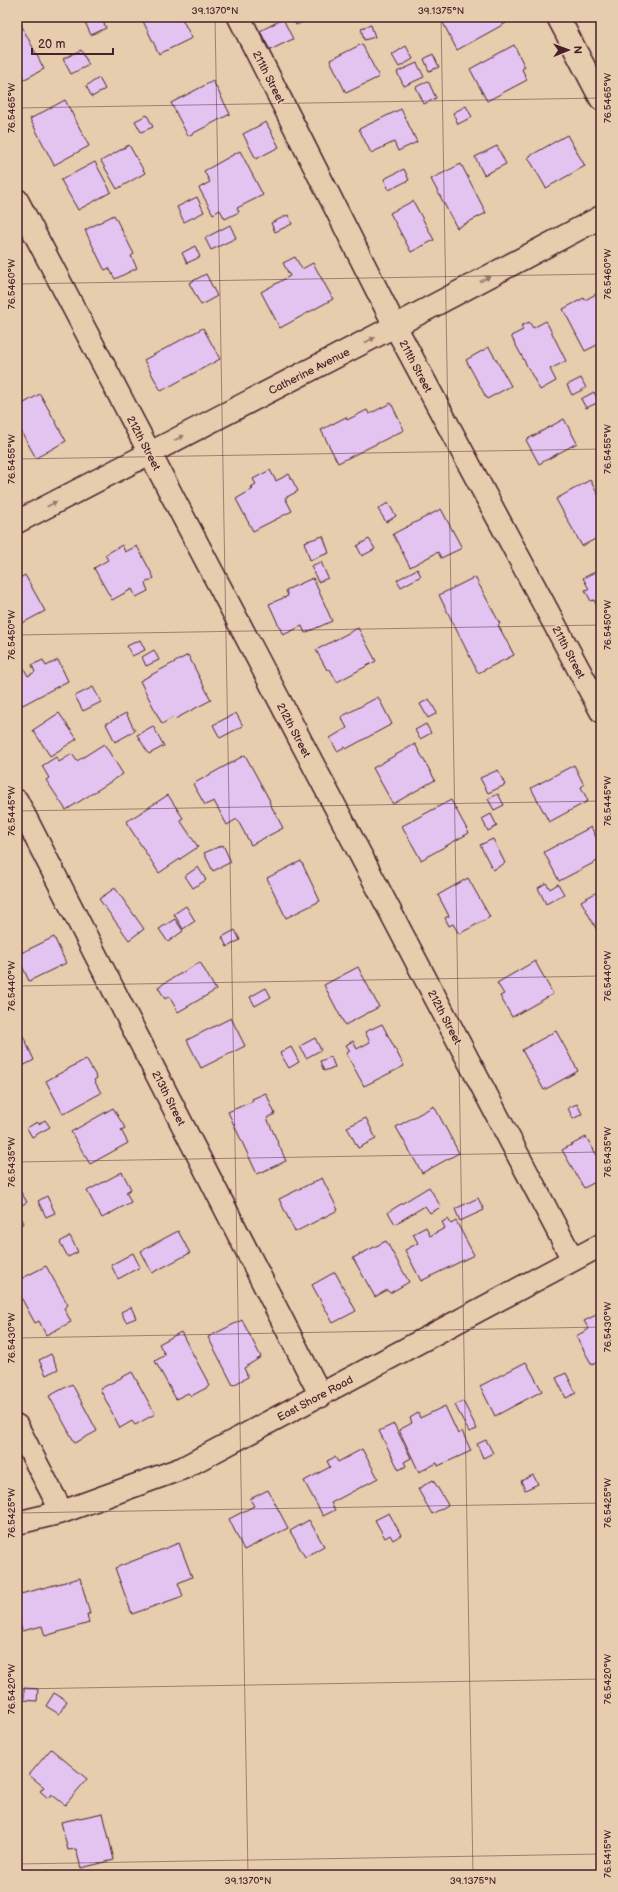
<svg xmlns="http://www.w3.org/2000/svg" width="618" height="1892" font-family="'Balsamiq Sans',sans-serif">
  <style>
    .building { fill: #e3c4f1; stroke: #4a1f2b }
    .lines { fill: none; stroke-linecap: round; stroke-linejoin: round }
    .minor-casing { stroke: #4a1f2b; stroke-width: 25 }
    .tertiary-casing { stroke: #4a1f2b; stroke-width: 25 }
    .minor { stroke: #e6cdae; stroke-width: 22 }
    .tertiary { stroke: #e6cdae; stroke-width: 22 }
    .oneway { fill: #98766c }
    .ticks { fill: none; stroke: #4a1f2b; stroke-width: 1; stroke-opacity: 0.45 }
    .labels { text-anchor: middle; stroke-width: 4; stroke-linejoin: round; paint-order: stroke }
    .street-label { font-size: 11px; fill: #4a1f2b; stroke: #e6cdae }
    .neatline { fill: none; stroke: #4a1f2b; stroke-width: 1.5 }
    .ticks-label { font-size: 10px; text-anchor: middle; fill: #4a1f2b }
  </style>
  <rect width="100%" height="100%" fill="#e6cdae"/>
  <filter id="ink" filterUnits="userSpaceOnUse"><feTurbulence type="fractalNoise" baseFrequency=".025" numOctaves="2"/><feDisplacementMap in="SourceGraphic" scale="8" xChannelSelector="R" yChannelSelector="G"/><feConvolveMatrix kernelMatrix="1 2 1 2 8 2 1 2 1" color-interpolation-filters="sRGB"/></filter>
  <g filter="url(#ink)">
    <path class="building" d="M17,17L44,69L17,83Z
      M96,17H101L106,28L91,35L85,22Z
      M141,17H181L192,38L159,54Z
      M293,17H313L296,25Z
      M440,17H503L506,23L457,50Z
      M283,19L293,39L270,50L260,31Z
      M371,25L375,37L364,40L361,28Z
      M362,44L379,77L346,93L330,60Z
      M514,45L525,67L522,69L527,80L487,101L470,69Z
      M406,46L413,59L399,67L392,55Z
      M81,50L89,65L71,74L63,59Z
      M433,54L439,67L429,71L424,59Z
      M417,63L424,77L404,86L397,72Z
      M99,78L105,89L92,97L86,86Z
      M213,81L230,114L188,136L171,103Z
      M428,81L436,98L424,104L416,87Z
      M65,100L89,146L54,165L30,119Z
      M466,106L472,117L458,124L453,113Z
      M401,109L417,142L398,151L394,142L371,153L359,129Z
      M147,115L153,127L141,132L135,121Z
      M266,122L279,147L256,159L243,134Z
      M567,135L585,166L546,188L528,157Z
      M129,145L145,173L117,189L101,161Z
      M497,146L506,164L484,175L475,157Z
      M240,151L263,195L237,208L239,212L225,219L220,210L213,214L199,188L210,182L204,171Z
      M95,162L111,192L78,210L61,180Z
      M461,164L486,213L457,228L431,179Z
      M404,169L409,180L389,190L384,179Z
      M197,197L204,212L184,222L177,207Z
      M413,201L434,240L411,252L390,213Z
      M114,215L132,250L134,254L131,256L137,268L115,279L109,268L105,270L104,269L85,230Z
      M288,215L292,224L275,232L271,223Z
      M230,225L236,238L211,250L205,238Z
      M195,246L200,257L187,263L182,253Z
      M295,257L302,269L313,263L333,299L280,328L261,292L290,276L283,263Z
      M206,274L217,296L201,305L189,283Z
      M598,293L601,299V343L585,351L563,309L584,298L585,300Z
      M546,321L566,361L550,369L556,381L540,390L511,336L523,330L521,326L529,322L533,328Z
      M203,328L220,359L161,391L144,360Z
      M489,347L511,386L487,399L466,360Z
      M581,378L586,388L572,395L567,385Z
      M594,392L599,402L586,408L581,399Z
      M40,394L66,441L36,458L17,424V407Z
      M391,403L404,430L338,463L321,430L346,417L347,420L367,410L369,414Z
      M564,419L577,443L539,464L526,440Z
      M270,470L276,481L289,474L298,491L285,498L292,511L253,531L236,499L253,489L251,487L256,484L253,479Z
      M590,480L601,500V536L582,546L556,499Z
      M388,503L396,516L386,522L378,509Z
      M441,509L462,548L441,558L438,552L410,567L393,534Z
      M323,536L329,553L310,560L304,542Z
      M369,539L375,549L362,556L357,546Z
      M122,545L125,552L137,546L154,578L145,583L148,591L136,597L132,589L112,600L94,568L108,560L105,555Z
      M321,562L328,578L318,582L311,566Z
      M417,569L421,576L401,587L397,580Z
      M601,569V609L599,610L594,600L591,601L585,590L589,589L583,578Z
      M25,575L45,611L17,626V580Z
      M475,577L500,624L498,625L514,655L478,673L439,595Z
      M313,578L332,621L305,633L302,626L283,635L269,604L288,596L286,590Z
      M358,628L376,661L337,682L330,669L327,670L316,650Z
      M140,640L145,650L132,656L127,646Z
      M154,650L159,660L146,666L142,657Z
      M188,655L211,700L175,719L173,717L162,724L140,681Z
      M43,660L46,666L58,660L68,681L17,708V665L21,663L28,676L35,672L32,665Z
      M93,687L101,702L83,711L75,696Z
      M378,697L392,724L346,749L345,747L337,751L330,738L347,728L341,717Z
      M429,699L437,713L428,718L420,704Z
      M59,713L77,739L50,756L33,730Z
      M126,713L135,731L115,742L106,724Z
      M236,713L243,726L220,738L213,725Z
      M426,724L431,733L420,739L415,730Z
      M153,726L164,746L149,754L137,735Z
      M104,744L123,774L66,810L46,780L49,778L42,766L56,757L59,762L72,754L77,761Z
      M415,744L435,780L393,804L373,768Z
      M245,755L270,801L269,802L283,828L251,845L237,819L227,825L214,801L205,805L193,784Z
      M574,765L584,785L581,787L588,801L549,822L531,788Z
      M498,770L505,785L488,793L480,778Z
      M498,794L504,805L494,810L488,799Z
      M168,795L183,818L180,820L198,847L159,873L126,822Z
      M451,800L469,833L421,860L402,826Z
      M491,814L497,826L488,831L482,819Z
      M591,827L601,847V859L559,881L544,852Z
      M493,839L505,863L493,870L480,845Z
      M223,845L231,862L213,871L204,853Z
      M301,861L320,901L286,918L267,878Z
      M198,867L206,880L193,888L185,876Z
      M468,878L490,917L459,934L453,924L449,926L445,918L449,916L438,895Z
      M546,883L550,889L558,884L564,894L546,904L538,888Z
      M115,888L144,929L129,940L99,899Z
      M601,890V930L598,932L581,901Z
      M186,906L195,921L183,929L174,914Z
      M175,919L183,931L168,942L159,929Z
      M235,930L240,940L227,947L222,937Z
      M54,937L66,963L29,981L17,955Z
      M535,961L553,994L512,1017L500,996L504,994L497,983Z
      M200,962L216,990L178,1012L169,996L165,999L158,987Z
      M358,967L379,1007L345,1025L324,985Z
      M266,988L271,997L255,1006L250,997Z
      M231,1018L245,1046L201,1068L187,1040Z
      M17,1023L34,1060L19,1068L17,1064Z
      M382,1024L404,1066L364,1086L346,1053L350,1051L346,1045L353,1041L357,1049L370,1042L365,1032Z
      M556,1031L578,1071L544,1090L522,1050Z
      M315,1038L321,1050L306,1058L300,1046Z
      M291,1047L299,1062L289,1068L280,1053Z
      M331,1057L335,1067L324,1071L320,1061Z
      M86,1059L97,1078L94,1080L101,1093L63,1114L46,1081Z
      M266,1093L275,1114L267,1118L286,1161L257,1174L228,1112L253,1101L252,1099Z
      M577,1104L582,1114L573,1119L568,1108Z
      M434,1106L459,1153L422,1173L396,1127Z
      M113,1108L125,1128L121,1130L128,1143L90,1164L71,1132Z
      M366,1118L376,1139L358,1148L347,1127Z
      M45,1120L50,1127L32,1137L27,1128L37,1122L39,1124Z
      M586,1137L601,1162V1179L584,1188L562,1150Z
      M122,1172L131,1189L126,1192L131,1202L102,1218L87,1191Z
      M322,1178L338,1210L295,1232L279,1199Z
      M17,1186L27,1202L17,1208Z
      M429,1187L441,1207L430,1213L425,1206L395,1224L388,1212Z
      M47,1196L55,1213L46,1217L38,1201Z
      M478,1198L484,1210L460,1221L455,1209Z
      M17,1210L24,1223L17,1227Z
      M448,1219L451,1224L456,1221L474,1255L421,1281L405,1250L418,1243L413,1234L426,1227L430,1236L445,1228L442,1222Z
      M178,1231L190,1253L152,1273L141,1251Z
      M70,1236L78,1252L68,1257L60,1242Z
      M386,1241L409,1282L390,1293L387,1290L375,1297L353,1258Z
      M133,1253L140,1267L118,1279L111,1265Z
      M46,1266L68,1305L64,1308L71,1322L46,1335L39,1321L35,1323L17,1290V1281Z
      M335,1272L356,1311L333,1323L312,1285Z
      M131,1307L136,1318L126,1322L121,1312Z
      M596,1315L601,1322V1360L592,1365L576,1336L589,1329L584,1321Z
      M242,1320L261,1357L244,1368L248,1377L233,1385L208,1337Z
      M181,1332L210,1386L191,1396L188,1393L176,1399L155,1361L165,1355L159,1344Z
      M51,1354L58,1369L46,1375L39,1360Z
      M526,1362L542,1391L495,1416L480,1386Z
      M132,1372L155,1414L135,1425L132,1421L120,1428L100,1389Z
      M566,1373L576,1393L566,1398L556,1378Z
      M72,1384L97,1431L75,1443L49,1396Z
      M463,1401L477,1429L469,1432L455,1405Z
      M445,1406L458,1434L462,1431L471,1451L438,1466L437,1463L419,1472L399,1430L412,1423L410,1418L418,1413L420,1418Z
      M394,1424L411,1458L404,1462L406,1466L399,1470L379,1431Z
      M486,1440L493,1453L483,1458L477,1444Z
      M362,1449L378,1478L331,1503L335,1510L323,1516L304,1481L330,1467L327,1461L335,1457L338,1462Z
      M533,1475L538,1484L525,1490L521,1481Z
      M433,1480L448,1505L432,1514L418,1489Z
      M268,1490L288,1528L244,1550L229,1519L254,1506L250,1499Z
      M389,1513L401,1535L393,1540L390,1535L385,1538L375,1520Z
      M309,1520L324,1546L305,1557L290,1531Z
      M179,1543L192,1577L178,1583L183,1596L132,1614L115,1568Z
      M80,1578L90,1614H87L89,1623L45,1636L42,1626L22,1631L17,1612V1595Z
      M24,1688L38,1689L37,1701L24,1700Z
      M54,1693L67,1701L59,1714L46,1706Z
      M51,1749L87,1779L65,1805L51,1794L48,1798L40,1791L44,1787L29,1775Z
      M103,1813L114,1860L81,1868L76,1849L68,1850L61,1822Z"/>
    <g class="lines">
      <defs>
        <path id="minor" d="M239,17L395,326L601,711
          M558,17L601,99
          M17,200L573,1260
          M17,801L321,1396
          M17,1426L62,1512
          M17,1523L62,1512L183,1468L601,1245"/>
        <path id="tertiary" d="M17,522L395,326L601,217"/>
      </defs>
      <use href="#minor" class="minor-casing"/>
      <use href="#tertiary" class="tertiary-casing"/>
      <use href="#minor" class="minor"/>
      <use href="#tertiary" class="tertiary"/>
    </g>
    <defs><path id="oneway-solid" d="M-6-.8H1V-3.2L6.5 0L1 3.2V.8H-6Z"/></defs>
    <g class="oneway">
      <use href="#oneway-solid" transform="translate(485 279) rotate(-28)"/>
      <use href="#oneway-solid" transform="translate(370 340) rotate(-27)"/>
      <use href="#oneway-solid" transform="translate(179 438) rotate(-27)"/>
      <use href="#oneway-solid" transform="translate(52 504) rotate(-27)"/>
    </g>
  </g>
  <path class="ticks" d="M215,17L248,1875M441,17L473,1875M17,108L601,98M17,284L601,274M17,459L601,449M17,635L601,625M17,811L601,801M17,986L601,976M17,1162L601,1152M17,1338L601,1327M17,1513L601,1503M17,1584L22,1875M17,1689L601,1679M17,1864L601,1854"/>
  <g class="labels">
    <g class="street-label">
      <text transform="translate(269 77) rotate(63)" y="4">211th Street</text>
      <text transform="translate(416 366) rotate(62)" y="4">211th Street</text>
      <text transform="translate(309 371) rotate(-27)" y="4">Catherine Avenue</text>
      <text transform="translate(144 443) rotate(62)" y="4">212th Street</text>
      <text transform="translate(569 652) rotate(62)" y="4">211th Street</text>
      <text transform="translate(294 730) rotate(62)" y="4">212th Street</text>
      <text transform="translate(445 1017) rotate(62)" y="4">212th Street</text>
      <text transform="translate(169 1098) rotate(63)" y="4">213th Street</text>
      <text transform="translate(315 1398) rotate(-28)" y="4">East Shore Road</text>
    </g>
  </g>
  <rect width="618" height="1892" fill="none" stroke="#e6cdae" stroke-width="44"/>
  <g transform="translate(568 50) rotate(89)" stroke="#e6cdae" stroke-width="3" paint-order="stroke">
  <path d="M0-3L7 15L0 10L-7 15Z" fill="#4a1f2b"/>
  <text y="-6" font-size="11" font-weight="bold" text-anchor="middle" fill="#4a1f2b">N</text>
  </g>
  <path d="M32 48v6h81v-6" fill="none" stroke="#4a1f2b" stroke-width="2"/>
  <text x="38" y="48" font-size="12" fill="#4a1f2b" stroke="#e6cdae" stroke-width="3" paint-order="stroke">20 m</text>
  <rect x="22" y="22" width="574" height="1848" class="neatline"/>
  <g class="ticks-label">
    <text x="215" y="14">39.1370°N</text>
    <text x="441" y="14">39.1375°N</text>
    <text transform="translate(607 98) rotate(-90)" y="4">76.5465°W</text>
    <text transform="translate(11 108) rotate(-90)" y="4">76.5465°W</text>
    <text transform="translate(607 274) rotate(-90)" y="4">76.5460°W</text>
    <text transform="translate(11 284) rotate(-90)" y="4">76.5460°W</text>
    <text transform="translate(607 449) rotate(-90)" y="4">76.5455°W</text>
    <text transform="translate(11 459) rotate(-90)" y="4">76.5455°W</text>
    <text transform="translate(607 625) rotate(-90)" y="4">76.5450°W</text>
    <text transform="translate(11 635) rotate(-90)" y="4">76.5450°W</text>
    <text transform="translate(607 801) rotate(-90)" y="4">76.5445°W</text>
    <text transform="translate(11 811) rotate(-90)" y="4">76.5445°W</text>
    <text transform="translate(607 976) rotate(-90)" y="4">76.5440°W</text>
    <text transform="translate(11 986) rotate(-90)" y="4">76.5440°W</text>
    <text transform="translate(607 1152) rotate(-90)" y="4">76.5435°W</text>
    <text transform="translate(11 1162) rotate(-90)" y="4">76.5435°W</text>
    <text transform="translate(607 1327) rotate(-90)" y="4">76.5430°W</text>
    <text transform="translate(11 1338) rotate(-90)" y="4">76.5430°W</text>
    <text transform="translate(607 1503) rotate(-90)" y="4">76.5425°W</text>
    <text transform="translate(11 1513) rotate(-90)" y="4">76.5425°W</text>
    <text transform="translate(607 1679) rotate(-90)" y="4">76.5420°W</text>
    <text transform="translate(11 1689) rotate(-90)" y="4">76.5420°W</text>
    <text transform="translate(607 1854) rotate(-90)" y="4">76.5415°W</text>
    <text x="248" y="1884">39.1370°N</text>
    <text x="473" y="1884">39.1375°N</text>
  </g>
</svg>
